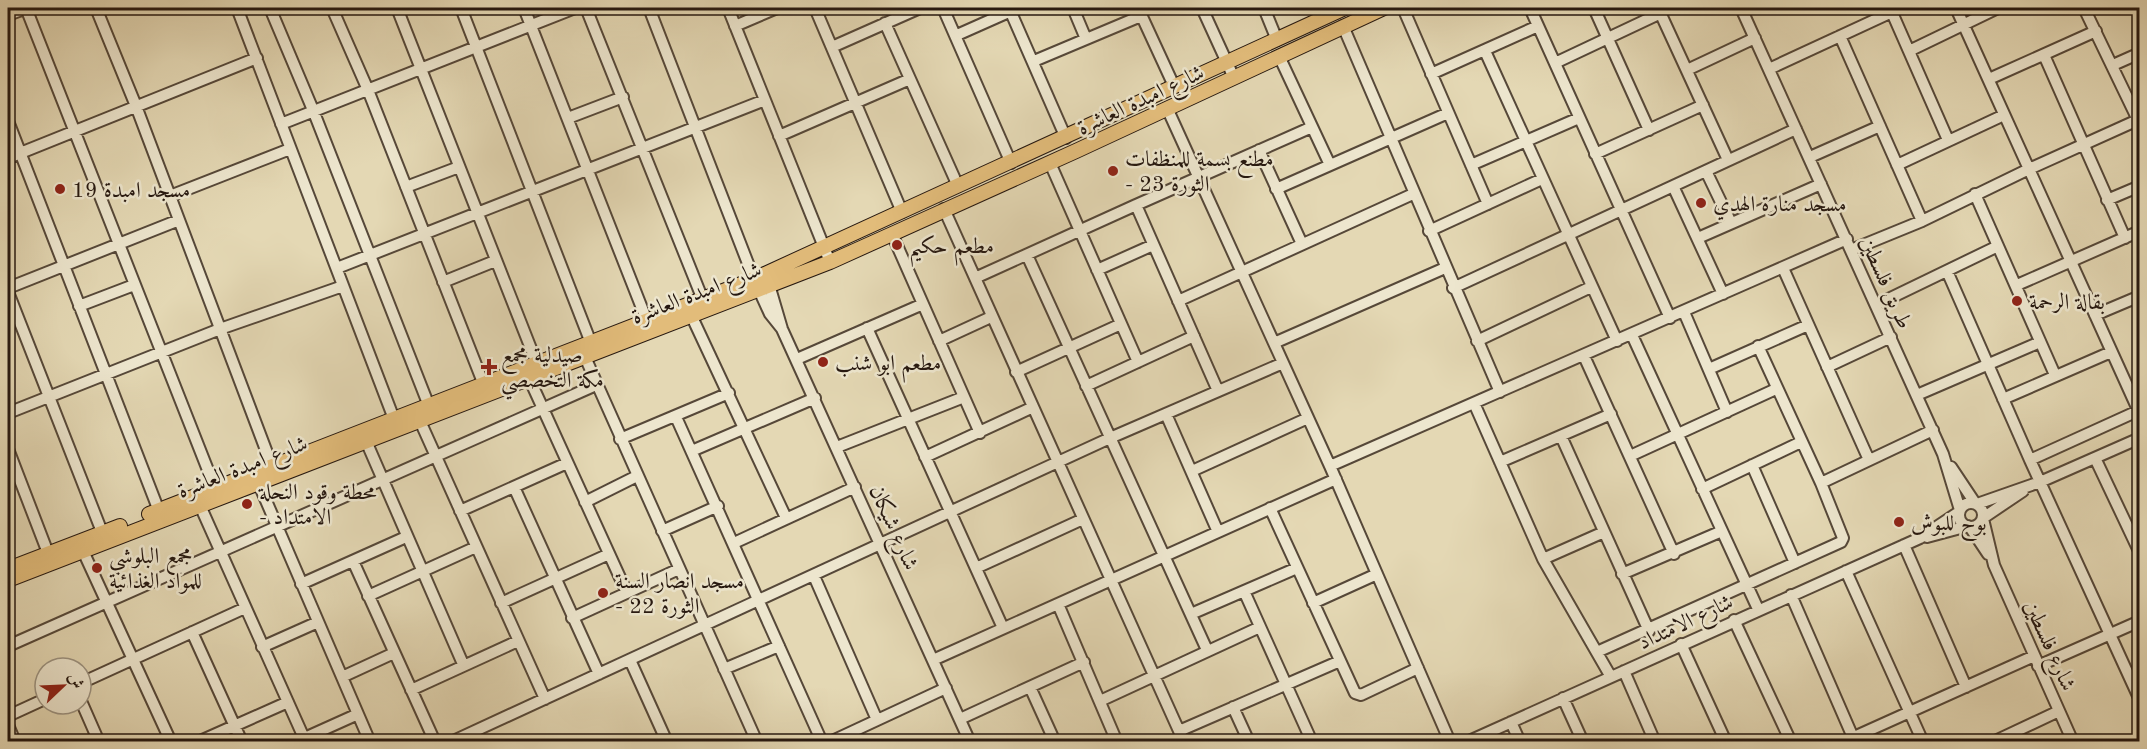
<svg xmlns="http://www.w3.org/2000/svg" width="2147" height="749" font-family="'Old Standard TT',Amiri,serif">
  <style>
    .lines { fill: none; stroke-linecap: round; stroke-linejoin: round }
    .minor-casing { stroke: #564839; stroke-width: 14 }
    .major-casing { stroke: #261810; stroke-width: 16 }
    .minor { stroke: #ede6ce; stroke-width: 10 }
    .major { stroke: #e2bc7a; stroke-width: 14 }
    .poi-dot { fill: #8f2418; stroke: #ede6ce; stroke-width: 2 }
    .labels { text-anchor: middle; stroke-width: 5; stroke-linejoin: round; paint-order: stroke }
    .street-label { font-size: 22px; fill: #261810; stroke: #ede6ce }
    .poi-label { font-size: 22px; fill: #261810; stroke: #ede6ce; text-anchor: start }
  </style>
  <rect width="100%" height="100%" fill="#e4d8b4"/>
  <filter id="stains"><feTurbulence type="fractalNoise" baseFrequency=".00333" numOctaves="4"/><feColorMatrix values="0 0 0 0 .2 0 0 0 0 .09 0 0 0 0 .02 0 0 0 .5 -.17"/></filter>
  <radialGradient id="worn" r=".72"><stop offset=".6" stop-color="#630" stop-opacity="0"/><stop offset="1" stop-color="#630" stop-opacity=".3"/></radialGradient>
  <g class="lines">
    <defs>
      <path id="minor" d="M26,8L215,488
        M96,8L136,106L272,466
        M237,8L394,419
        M270,8L313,110L429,406
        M332,8L368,90L484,385
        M397,8L537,364
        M461,8L591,343
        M524,8L647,321
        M586,8L703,300
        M649,8L754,279L770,314L782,329
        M728,8L830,262
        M815,8L902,212
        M943,8L1011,163
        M1009,8L1066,138
        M1073,8L1086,39
        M1138,8L1174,86
        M1202,8L1234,78
        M1264,8L1277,40
        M1403,8L1488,204
        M1530,8L1670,318
        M1594,8L1649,130
        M1658,8L1728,160
        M1741,8L1943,454L1960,510
        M1890,8L1948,140
        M1956,8L2140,414
        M2084,8L2138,120
        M8,15L27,8
        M885,23L958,186
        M735,26L777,8
        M1343,26L1500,392
        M957,35L1011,11
        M1840,36L1922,221
        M832,47L920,8
        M1485,51L1617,341
        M1909,51L1998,8
        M2044,55L2125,238
        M1279,56L1330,165
        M1034,61L1141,16
        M1555,63L1661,13
        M2113,65L2140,53
        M1769,69L1892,12
        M1687,70L1755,38
        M1431,74L1538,26
        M1989,79L2096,31
        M1167,108L1330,466L1450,742
        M568,118L623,97
        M8,121L159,511
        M281,124L575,8
        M779,136L910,79
        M1259,150L1302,244
        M1595,154L1703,105
        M1810,157L1880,126
        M8,158L257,58
        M1050,163L1138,362
        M1471,165L1579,118
        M1897,165L2004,115
        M1706,171L1731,223
        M1673,186L1723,294
        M406,187L459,167
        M1276,189L1448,113
        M1975,194L2055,375
        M170,196L290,149
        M2107,200L2140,186
        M944,209L1184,742
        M1429,231L1542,179
        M892,234L980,433
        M1698,238L1821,184
        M1851,250L1922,221L2029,169L2140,119
        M1027,255L1207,650
        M337,268L765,100
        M1783,268L1869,460
        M1097,270L1153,245
        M1947,271L2030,460
        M767,278L782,329L970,742
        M975,278L1136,205
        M443,282L495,261
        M2017,285L2140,231
        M8,288L179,220
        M1453,288L1796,129
        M8,292L102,532
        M1178,301L1413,194
        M1876,305L1998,246
        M79,306L134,285
        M1684,312L1727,412
        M2095,315L2140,296
        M692,317L786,518
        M867,328L1003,628
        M1632,335L1758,609
        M939,341L991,317
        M1477,341L1591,287
        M1274,343L1445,268
        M1584,356L1674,554
        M585,357L757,742
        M797,359L923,304
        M1827,367L1891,337
        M1709,369L1808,325
        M1016,372L1121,324
        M529,378L627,593
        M1086,386L1194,336
        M1218,391L1136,205L1312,127
        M1917,395L2040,342
        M2003,399L2111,352
        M1474,403L1543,559L1611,677
        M2140,410L2030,460L2140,700
        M8,413L220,329L343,286
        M1166,414L1218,532
        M676,417L822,742
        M420,421L545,699
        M1561,436L1649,631
        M620,439L729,393
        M366,441L463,664
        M837,447L964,397
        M8,449L48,553
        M694,450L815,398
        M1630,456L1776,389
        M925,457L1031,408
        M2095,458L2140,553
        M1500,462L1611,414
        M1752,465L1795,563
        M1330,466L1847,239
        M1951,467L1975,503
        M1192,471L1308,418
        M258,482L370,742
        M1821,483L1933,430
        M514,487L599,674
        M1702,489L1801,442
        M198,501L304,738
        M585,502L637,476
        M1959 515a12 12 0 1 1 24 0a12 12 0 1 1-24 0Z
        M1977,504L2040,482L2140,438
        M1270,508L1355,693L1361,695L1418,668
        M460,511L567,463
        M1983,518L2023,491
        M1983,519L1994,565L2073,742
        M1970,527L1988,554
        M662,531L718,506
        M1927,537L1968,526
        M734,543L855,487
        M1904,545L1966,687
        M83,551L171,742
        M1543,559L1604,532
        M353,561L435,742
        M976,568L1083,519
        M1846,571L1923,742
        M1622,574L1722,531
        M814,576L877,720
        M301,584L406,537
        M1244,591L1312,742
        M1791,595L1855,742
        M368,596L476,547
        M501,603L609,554
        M1313,603L1377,574
        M1058,604L1117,742
        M1191,614L1297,568
        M572,618L679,569
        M1734,620L1791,742
        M192,632L242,742
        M1681,644L1726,742
        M8,646L596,385
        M262,647L318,622
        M1597,652L1841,542L1843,538L1821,483L1758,346
        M630,660L667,742
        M933,660L1336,479
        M2038,666L2140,621
        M724,669L779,646
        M1624,671L1655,742
        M342,677L394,653
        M81,683L245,608
        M1030,687L1055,742
        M411,690L518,641
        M1563,698L1583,742
        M81,701L99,742
        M1100,701L1260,627
        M1233,707L1249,742
        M8,716L45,699
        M960,719L1084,662
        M1511,722L1520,742
        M8,725L15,742
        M1179,731L1340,661
        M298,741L358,714
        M198,742L288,702
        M451,742L1110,438L1283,363
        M830,742L946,688
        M1467,742L1920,538L1959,512
        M1843,742L2034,656
        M1993,742L2059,711"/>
      <path id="major" d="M149,514L754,279L1345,8
        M8,569L120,526
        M8,580L830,262L1076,151L1384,8"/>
    </defs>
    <use href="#minor" class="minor-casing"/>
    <use href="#major" class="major-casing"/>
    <use href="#minor" class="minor"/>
    <use href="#major" class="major"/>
  </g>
  <g class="poi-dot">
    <circle cx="1113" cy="171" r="6"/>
    <circle cx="60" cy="189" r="6"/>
    <circle cx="1701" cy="203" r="6"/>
    <circle cx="897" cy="245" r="6"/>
    <circle cx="2017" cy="301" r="6"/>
    <circle cx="823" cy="362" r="6"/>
    <path d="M486 358h6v6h6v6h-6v6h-6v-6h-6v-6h6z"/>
    <circle cx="247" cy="504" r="6"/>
    <circle cx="1899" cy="522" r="6"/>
    <circle cx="97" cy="568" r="6"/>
    <circle cx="603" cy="593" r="6"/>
  </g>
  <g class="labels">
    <g class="street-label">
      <text transform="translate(1140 99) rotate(-25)" y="8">شارع امبدة العاشرة</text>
      <text transform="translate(1887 282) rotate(66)" y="8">طريق فلسطين</text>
      <text transform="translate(696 292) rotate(-21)" y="8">شارع امبدة العاشرة</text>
      <text transform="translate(242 466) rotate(-21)" y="8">شارع امبدة العاشرة</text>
      <text transform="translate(895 527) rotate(66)" y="8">شارع شيكان</text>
      <text transform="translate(1685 621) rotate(-25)" y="8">شارع الامتداد</text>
      <text transform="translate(2051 645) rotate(66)" y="8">شارع فلسطين</text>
    </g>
    <g class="poi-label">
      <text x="1125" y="166">مطنع بسمة للمنظفات<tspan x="1125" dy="25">- الثورة 23</tspan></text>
      <text x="72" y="197">مسجد امبدة 19</text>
      <text x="1713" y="211">مسجد منارة الهدي</text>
      <text x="909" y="253">مطعم حكيم</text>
      <text x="2029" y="309">بقالة الرحمة</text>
      <text x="501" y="362">صيدلية مجمع<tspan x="501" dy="25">مكة التخصصي</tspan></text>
      <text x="835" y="370">مطعم ابو شنب</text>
      <text x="259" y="499">محطة وقود النحلة<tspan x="259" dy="25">- الامتداد</tspan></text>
      <text x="1911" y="530">بوح للبوش</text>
      <text x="109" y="563">مجمع البلوشي<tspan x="109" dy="25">للمواد الغذائية</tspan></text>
      <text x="615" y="588">مسجد انصار السنة<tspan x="615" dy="25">- الثورة 22</tspan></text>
    </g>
  </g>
  <rect width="2147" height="749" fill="none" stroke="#e4d8b4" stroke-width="30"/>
  <rect x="9" y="9" width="2129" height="731" fill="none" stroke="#261810" stroke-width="3"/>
  <rect x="15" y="15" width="2117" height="719" fill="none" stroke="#261810" stroke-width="1.5"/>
  <g transform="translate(63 686) rotate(67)"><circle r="28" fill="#ede6ce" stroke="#9d9482" stroke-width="1.5"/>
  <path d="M0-4.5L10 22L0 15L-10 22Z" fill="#8f2418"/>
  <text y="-9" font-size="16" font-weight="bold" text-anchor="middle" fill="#261810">ش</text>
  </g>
  <rect width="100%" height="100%" filter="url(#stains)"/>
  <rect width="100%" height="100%" fill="url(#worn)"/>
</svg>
